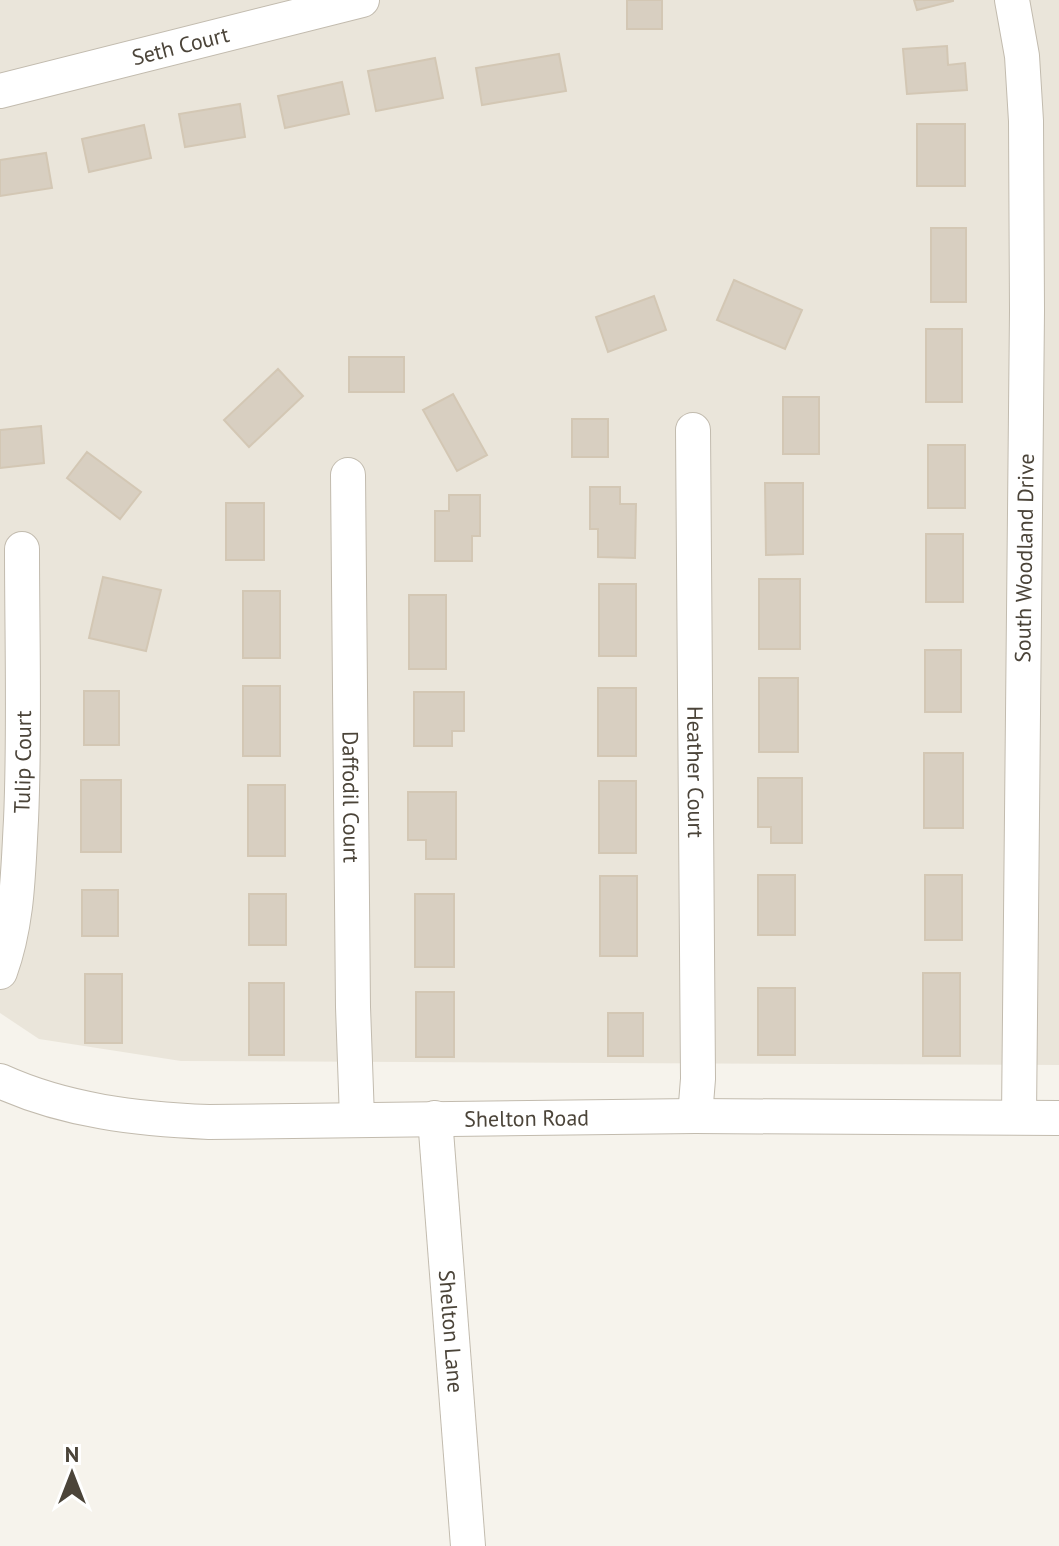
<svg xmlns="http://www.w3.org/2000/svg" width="1059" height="1546" font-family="'PT Sans',sans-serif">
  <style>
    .residential { fill: #eae5da }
    .building { fill: #d8cfc1; stroke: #d3c7b4; stroke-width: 2 }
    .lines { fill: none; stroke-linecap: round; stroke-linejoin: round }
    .minor-casing { stroke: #c2bbae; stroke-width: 36 }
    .minor { stroke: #fff; stroke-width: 34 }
    .labels { text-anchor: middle; stroke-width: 8; stroke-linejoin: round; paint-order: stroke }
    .street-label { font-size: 22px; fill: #4b4439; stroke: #fff }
  </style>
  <rect width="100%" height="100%" fill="#f6f3ec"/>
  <path class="residential" d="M0,0H1059V1065L181,1061L39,1039L0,1013Z"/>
  <path class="building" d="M627,0H662V29H627Z
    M914,0H953V1L917,10Z
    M947,46L948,65L965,63L967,90L907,94L903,49Z
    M559,54L566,91L482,105L476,68Z
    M435,58L443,98L376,111L368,71Z
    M342,82L349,114L285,128L278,96Z
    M240,104L245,137L185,147L179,114Z
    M917,124H965V186H917Z
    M144,125L151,158L89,172L82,139Z
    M46,153L52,188L0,196V160Z
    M931,228H966V302H931Z
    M734,280L802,310L785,349L717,320Z
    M654,296L666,330L608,352L596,317Z
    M926,329H962V402H926Z
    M349,357H404V392H349Z
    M278,369L303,396L249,447L224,420Z
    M453,394L487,455L457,471L423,410Z
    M783,397H819V454H783Z
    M572,419H608V457H572Z
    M41,426L44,463L0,468V430Z
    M928,445H965V508H928Z
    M87,452L141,492L120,519L67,478Z
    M765,483H803V554L766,555Z
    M590,487H620V504H636L635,558L598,557V529H590Z
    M449,495H480V536H472V561H435V511H449Z
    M226,503H264V560H226Z
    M926,534H963V602H926Z
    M103,577L161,590L146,651L89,638Z
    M759,579H800V649H759Z
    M599,584H636V656H599Z
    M243,591H280V658H243Z
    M409,595H446V669H409Z
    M925,650H961V712H925Z
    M759,678H798V752H759Z
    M243,686H280V756H243Z
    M598,688H636V756H598Z
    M84,691H119V745H84Z
    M414,692H464V731H452V746H414Z
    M924,753H963V828H924Z
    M758,778H802V843H771V827H758Z
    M81,780H121V852H81Z
    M599,781H636V853H599Z
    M248,785H285V856H248Z
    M408,792H456V859H426V840H408Z
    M758,875H795V935H758Z
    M925,875H962V940H925Z
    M600,876H637V956H600Z
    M82,890H118V936H82Z
    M249,894H286V945H249Z
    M415,894H454V967H415Z
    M923,973H960V1056H923Z
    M85,974H122V1043H85Z
    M249,983H284V1055H249Z
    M758,988H795V1055H758Z
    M416,992H454V1057H416Z
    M608,1013H643V1056H608Z"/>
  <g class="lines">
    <defs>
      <g id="minor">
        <path d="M1012,0L1022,56L1026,121L1027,311L1019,1117"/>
        <path id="s1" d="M0,91L362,0"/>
        <path id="s2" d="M693,430L698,1079L695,1116"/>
        <path id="s3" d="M348,475L353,1007L357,1118"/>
        <path id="s4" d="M0,972C18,922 18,872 21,820C25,730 22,639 22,549"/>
        <path id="s5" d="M0,1081C66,1111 137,1119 209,1122L695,1116L1059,1118"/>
        <path id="s6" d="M435,1118L468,1546"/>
      </g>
    </defs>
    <use href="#minor" class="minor-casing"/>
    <use href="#minor" class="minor"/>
  </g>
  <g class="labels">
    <g class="street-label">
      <text dy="8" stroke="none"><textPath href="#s1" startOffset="186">Seth Court</textPath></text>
      <text transform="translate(1024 558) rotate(-89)" y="8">South Woodland Drive</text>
      <text dy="8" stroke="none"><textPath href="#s4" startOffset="212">Tulip Court</textPath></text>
      <text dy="8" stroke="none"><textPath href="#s2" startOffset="342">Heather Court</textPath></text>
      <text dy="8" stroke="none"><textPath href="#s3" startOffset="322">Daffodil Court</textPath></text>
      <text dy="8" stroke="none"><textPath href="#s5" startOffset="532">Shelton Road</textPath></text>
      <text dy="8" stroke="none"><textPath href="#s6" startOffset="214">Shelton Lane</textPath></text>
    </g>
  </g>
  <g transform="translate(72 1474)" stroke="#ffffff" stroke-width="6" paint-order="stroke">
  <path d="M0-6L14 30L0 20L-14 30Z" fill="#4b4439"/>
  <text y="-12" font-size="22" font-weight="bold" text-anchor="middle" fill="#4b4439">N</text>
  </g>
</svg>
